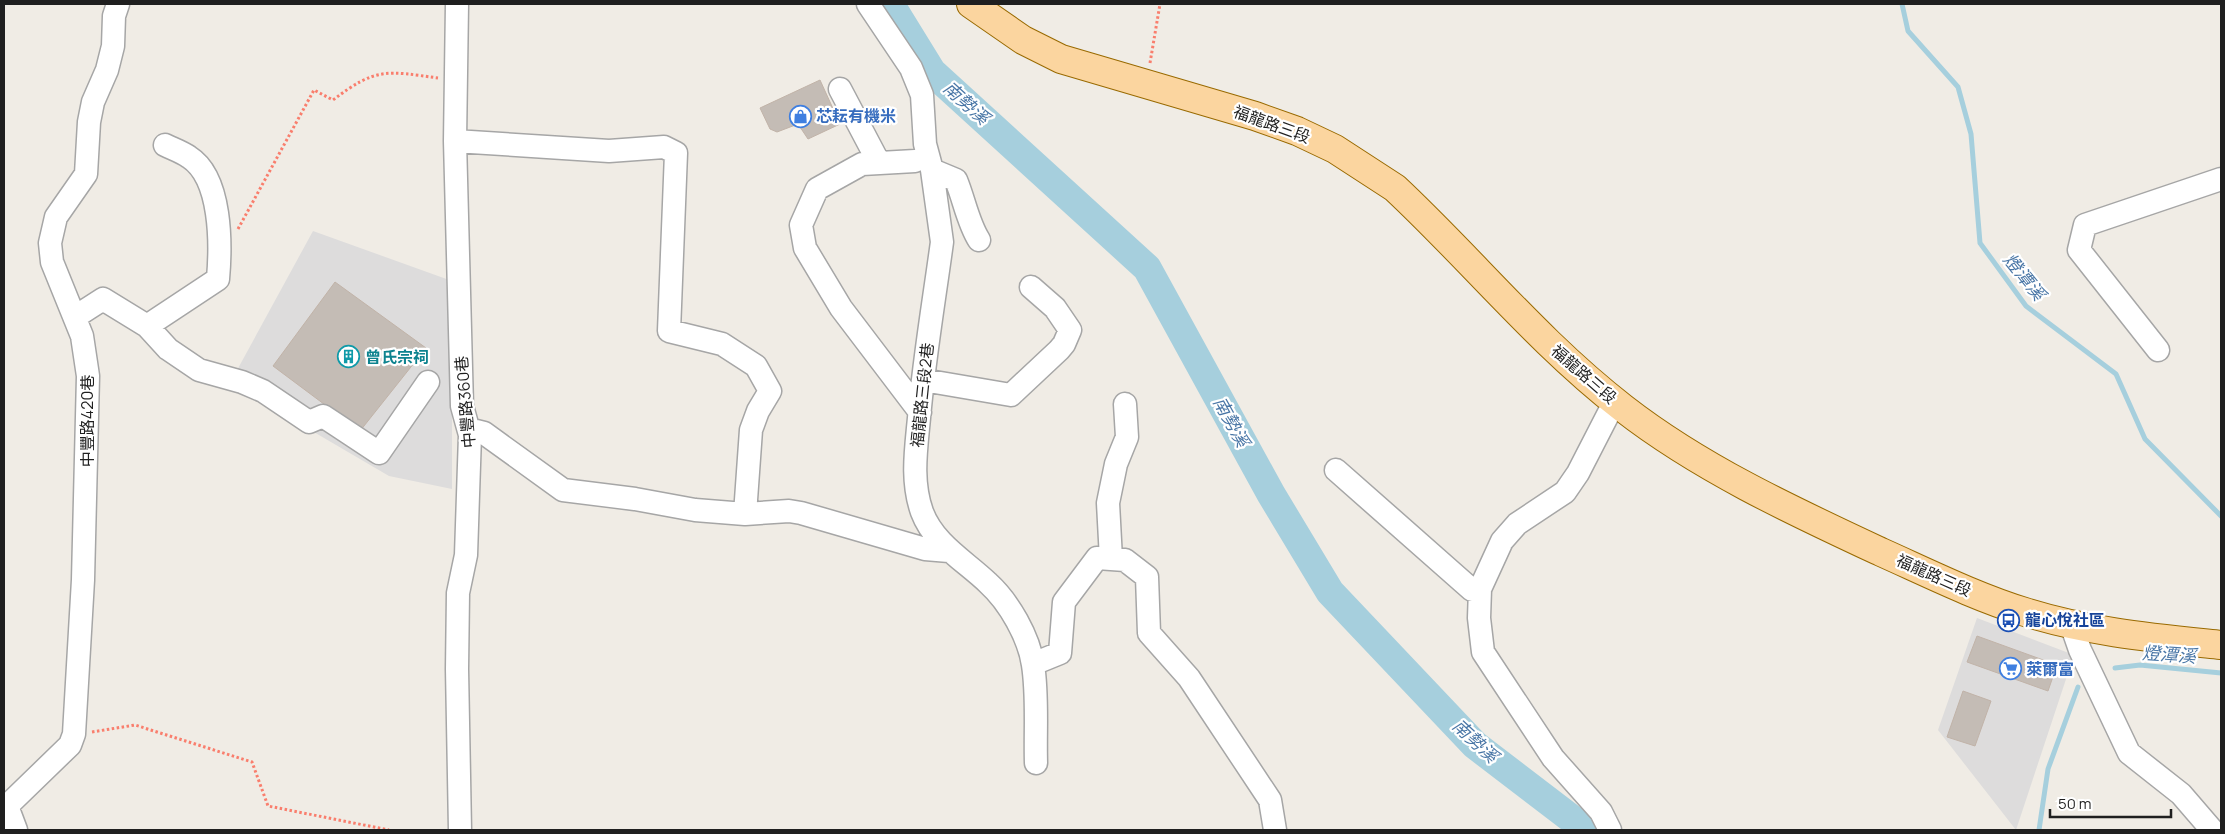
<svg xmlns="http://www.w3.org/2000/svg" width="2225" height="834" font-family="Manrope,'Noto Sans TC',sans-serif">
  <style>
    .residential { fill: #dddcdc }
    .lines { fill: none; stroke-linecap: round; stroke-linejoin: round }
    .stream { stroke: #a6cfdd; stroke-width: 5 }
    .river { stroke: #a6cfdd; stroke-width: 29 }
    .building { fill: #c4bcb5; stroke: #c1b3a8 }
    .minor-casing { stroke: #a6a6a6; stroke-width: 25 }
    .major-casing { stroke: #996a01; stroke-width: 30 }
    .path { stroke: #f97e6d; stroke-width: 3; stroke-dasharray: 2.5 2.5; stroke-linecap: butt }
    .minor { stroke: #fff; stroke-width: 22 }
    .major { stroke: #fbd59f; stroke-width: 28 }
    .labels { text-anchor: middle; stroke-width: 4.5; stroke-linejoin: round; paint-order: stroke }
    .shop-label { font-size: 16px; font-weight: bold; fill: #366cbe; stroke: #fff; text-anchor: start }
    .street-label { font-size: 16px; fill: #1f1f1f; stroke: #fff }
    .culture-label { font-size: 16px; font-weight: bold; fill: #0d838f; stroke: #fff; text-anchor: start }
    .transit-label { font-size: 16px; font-weight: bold; fill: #164399; stroke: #fff; text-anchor: start }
    .water-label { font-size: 18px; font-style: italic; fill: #4976a6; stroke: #fff }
  </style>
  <rect width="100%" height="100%" fill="#f0ece5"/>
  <path class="residential" d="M313,231L452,281V489L389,476L230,383Z
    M1977,618L2074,655L2016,830L1938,730Z"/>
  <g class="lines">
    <path class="stream" d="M1902,4L1908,31L1958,87L1971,134L1980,243L2026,306L2116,374L2145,439L2221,516
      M2115,668L2140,665L2221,673
      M2039,830L2048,769L2078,687"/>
    <path class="river" d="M890,4L932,72L1147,268L1271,494L1330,592L1475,745L1581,826L1584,830"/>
  </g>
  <path class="building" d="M820,80L840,124L808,139L798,124L777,132L770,129L760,108Z
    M335,282L426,348L360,431L273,366Z
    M1977,636L2057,665L2048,691L1967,662Z
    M1963,691L1991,701L1975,746L1947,737Z"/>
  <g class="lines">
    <defs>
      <path id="minor" d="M457,4L455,141L462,406L470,435L466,555L458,593L457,669L460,830
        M868,4L911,68L922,95L925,144L932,170L942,242C934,301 924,359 919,418C916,450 911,481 922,512C934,544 965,561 988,583C1009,602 1029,637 1033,665C1038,696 1035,731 1036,763
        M840,89L879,163
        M455,141L609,151L664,147L676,153L669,331L722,344L756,366L770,391L758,411L751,430L745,514
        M915,161L862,164L817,189L801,225L805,248L841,308L920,412
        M932,170L956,180C964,199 968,223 979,240
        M75,317L103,299L147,326L218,279C221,245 222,178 189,157C182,152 173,149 165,145
        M147,326L168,349L199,370L242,382L263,391L309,422L323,416L379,453L428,382
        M2158,350L2079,250L2085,225L2221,179
        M923,380L1011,395L1059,350L1064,344L1070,330L1055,308L1031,287
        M470,435L476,431L484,433L563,490L635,499L695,510L745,514L789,511L801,513L925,549L949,551
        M1336,470L1472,590L1480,589L1502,541L1517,524L1565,492L1578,473L1615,401
        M1111,559L1108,503L1116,464L1127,437L1125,404
        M1480,589L1479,618L1483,652L1553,758L1601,812L1610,830
        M2071,624L2080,650L2129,753L2181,794L2212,830
        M1033,664L1060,653L1064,602L1097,558L1125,560L1147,577L1149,633L1189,678L1270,800L1275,830
        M16,830L7,806L70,745L74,734L83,580L88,376L82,336L52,262L50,243L56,217L86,174L89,122L93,102L107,70L113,46L114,16L118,4"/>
      <path id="major" d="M971,4L1023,40L1061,59L1255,116L1297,131L1335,149L1395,188C1472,260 1539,343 1623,408C1700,468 1793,511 1881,552C1928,573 1976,597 2025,612C2088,632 2155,638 2221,645"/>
    </defs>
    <use href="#minor" class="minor-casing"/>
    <use href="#major" class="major-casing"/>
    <path class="path" d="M1150,63L1160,4
      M238,229L314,90L333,100C376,67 387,71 438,78
      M92,732L135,725L252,762L268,806L389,830"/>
    <use href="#minor" class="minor"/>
    <use href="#major" class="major"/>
  </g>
  <defs>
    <symbol id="shop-ring" viewBox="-11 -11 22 22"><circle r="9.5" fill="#fff" stroke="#3f7fe0" stroke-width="1.5"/><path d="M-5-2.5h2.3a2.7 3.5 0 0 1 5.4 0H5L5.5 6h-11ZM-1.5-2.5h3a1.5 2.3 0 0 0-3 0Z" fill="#3f7fe0"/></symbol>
    <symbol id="building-ring" viewBox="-11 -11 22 22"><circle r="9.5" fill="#fff" stroke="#0f9aa8" stroke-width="1.5"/><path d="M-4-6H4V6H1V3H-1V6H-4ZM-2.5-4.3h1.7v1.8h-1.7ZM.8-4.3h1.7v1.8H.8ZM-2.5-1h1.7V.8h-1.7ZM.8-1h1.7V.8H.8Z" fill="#0f9aa8"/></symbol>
    <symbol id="bus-ring" viewBox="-11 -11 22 22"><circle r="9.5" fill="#fff" stroke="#1a4fb4" stroke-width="1.5"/><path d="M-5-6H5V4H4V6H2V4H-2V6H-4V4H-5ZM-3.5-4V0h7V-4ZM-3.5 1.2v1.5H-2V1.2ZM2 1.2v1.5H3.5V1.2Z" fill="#1a4fb4"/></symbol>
    <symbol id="supermarket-ring" viewBox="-11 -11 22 22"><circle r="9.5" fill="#fff" stroke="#3f7fe0" stroke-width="1.5"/><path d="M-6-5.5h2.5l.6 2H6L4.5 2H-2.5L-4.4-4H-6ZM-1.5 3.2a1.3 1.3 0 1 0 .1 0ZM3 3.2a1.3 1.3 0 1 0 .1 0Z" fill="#3f7fe0"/></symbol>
  </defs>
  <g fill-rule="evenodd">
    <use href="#shop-ring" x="788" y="104" width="25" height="25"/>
    <use href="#building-ring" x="336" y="344" width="25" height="25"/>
    <use href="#bus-ring" x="1996" y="608" width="25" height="25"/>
    <use href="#supermarket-ring" x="1998" y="656" width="25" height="25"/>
  </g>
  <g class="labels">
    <g class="shop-label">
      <text x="816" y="122">芯耘有機米</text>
      <text x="2026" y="675">萊爾富</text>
    </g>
    <g class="street-label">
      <text transform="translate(1272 124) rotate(20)" y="6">福龍路三段</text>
      <text transform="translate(1584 374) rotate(41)" y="6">福龍路三段</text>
      <text transform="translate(922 395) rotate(-84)" y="6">福龍路三段2巷</text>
      <text transform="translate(465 402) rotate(-95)" y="6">中豐路360巷</text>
      <text transform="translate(87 421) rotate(-90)" y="6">中豐路420巷</text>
      <text transform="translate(1934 575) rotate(24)" y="6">福龍路三段</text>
    </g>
    <g class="culture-label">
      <text x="365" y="363">曾氏宗祠</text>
    </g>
    <g class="transit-label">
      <text x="2025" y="626">龍心悅社區</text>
    </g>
    <g class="water-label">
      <text transform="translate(966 103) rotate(42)" y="6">南勢溪</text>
      <text transform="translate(2024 277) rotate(51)" y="6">燈潭溪</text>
      <text transform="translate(1231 422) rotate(61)" y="6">南勢溪</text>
      <text transform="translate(2169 655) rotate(4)" y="6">燈潭溪</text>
      <text transform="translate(1475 741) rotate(43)" y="6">南勢溪</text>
    </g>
  </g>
  <rect width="2225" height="834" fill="none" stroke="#1f1f1f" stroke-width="10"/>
  <path d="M2050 809v8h121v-8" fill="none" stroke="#1f1f1f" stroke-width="2.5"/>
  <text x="2058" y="809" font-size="15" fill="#1f1f1f" stroke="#ffffff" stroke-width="4" paint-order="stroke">50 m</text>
</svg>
